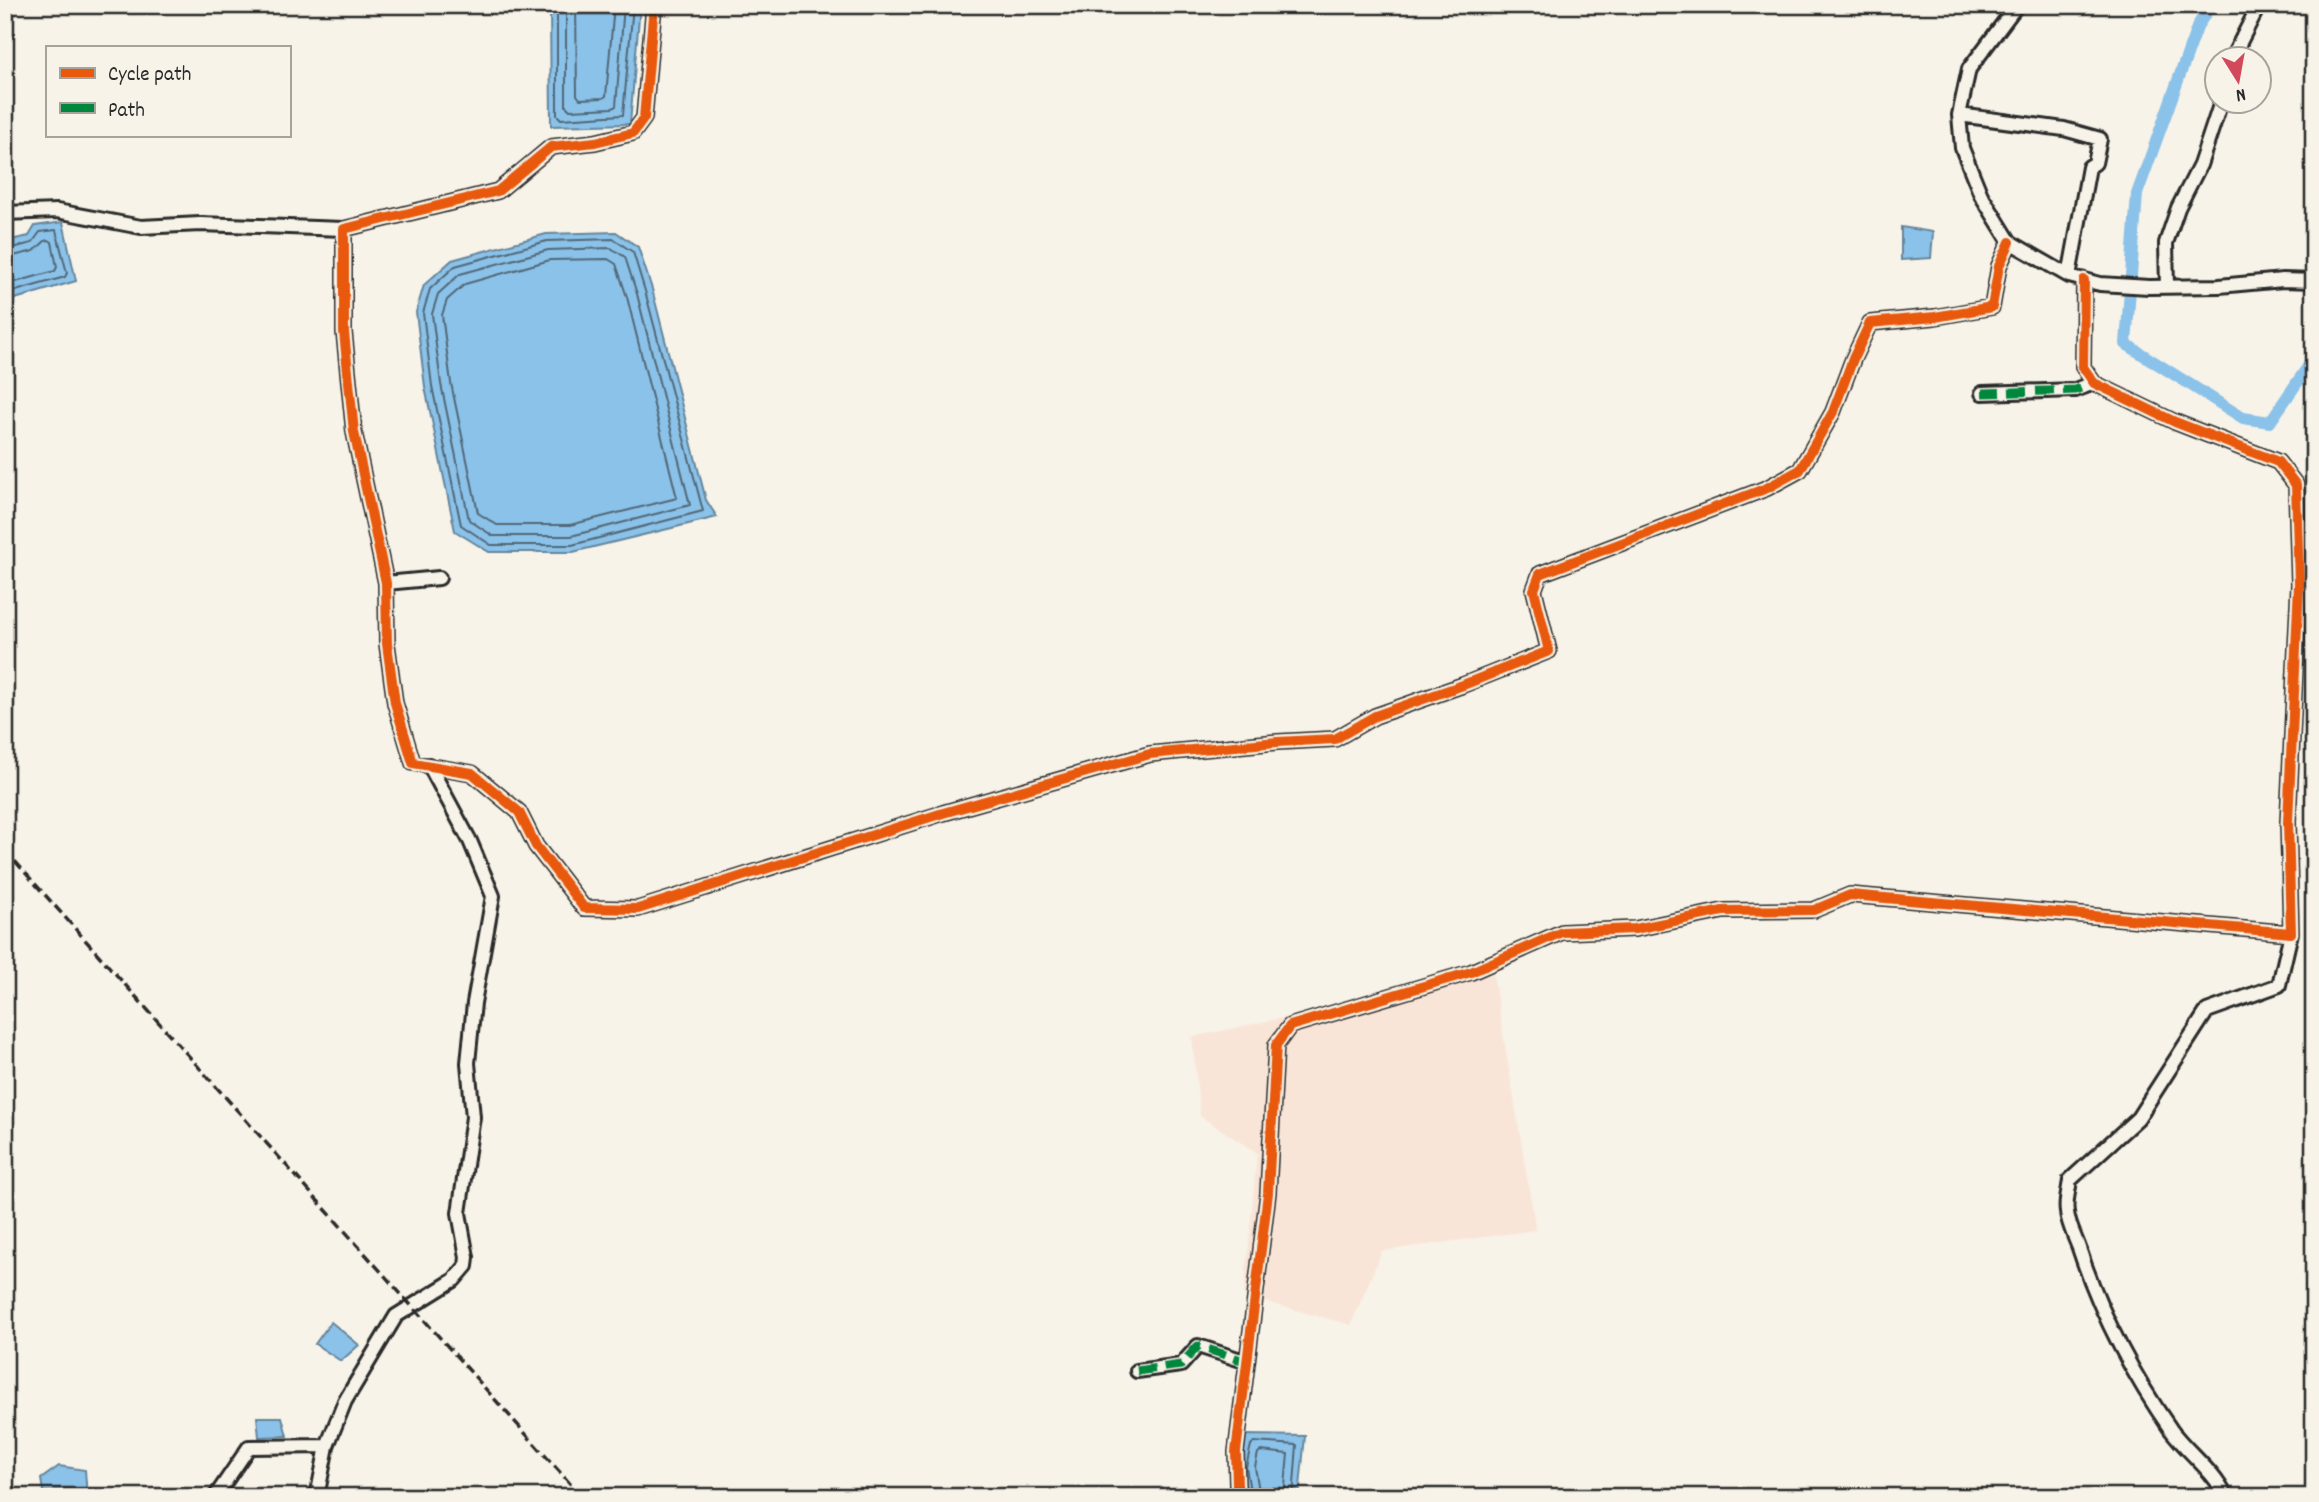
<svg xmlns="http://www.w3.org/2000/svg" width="2319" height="1502" font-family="Dekko,sans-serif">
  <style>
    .built { fill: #f9e5d8 }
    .water { fill: #8bc2e9; stroke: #65869d; stroke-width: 2 }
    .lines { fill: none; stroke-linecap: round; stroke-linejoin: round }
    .shore { stroke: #516777; stroke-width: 2 }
    .canal { stroke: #8bc2e9; stroke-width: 12 }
    .minor-casing { stroke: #2b2b2b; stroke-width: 18 }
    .minor { stroke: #f7f3e8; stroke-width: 12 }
    .rail { stroke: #2b2b2b; stroke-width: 3.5; stroke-dasharray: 10 5; stroke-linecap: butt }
    .quiet { stroke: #00873e; stroke-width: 9; stroke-dasharray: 18 9; stroke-linecap: butt }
    .cycleway-casing { stroke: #f7f3e8; stroke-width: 15 }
    .cycleway { stroke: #e8590c; stroke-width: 10 }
  </style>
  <rect width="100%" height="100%" fill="#f7f3e8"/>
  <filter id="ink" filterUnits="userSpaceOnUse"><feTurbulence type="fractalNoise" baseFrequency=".0143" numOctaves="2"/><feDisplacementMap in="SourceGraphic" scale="14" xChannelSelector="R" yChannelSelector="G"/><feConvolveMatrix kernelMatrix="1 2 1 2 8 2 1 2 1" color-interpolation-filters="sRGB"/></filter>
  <g filter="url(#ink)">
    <path class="built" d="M1493,974L1536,1230L1382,1251L1351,1325L1244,1296L1257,1153L1200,1116L1192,1037Z"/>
    <path class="water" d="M550,5H640L630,124L551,126Z
      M63,222L76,281L8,301L5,298V245L11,240L29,236L35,226Z
      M1901,227L1933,232L1931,258L1901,260Z
      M616,232L638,247L652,289L706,500L717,517L573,552H489L455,531L425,387L416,312L424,285L452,260L546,234Z
      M331,1322L359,1345L341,1361L315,1344Z
      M257,1417H282L287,1436L259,1437Z
      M1245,1435L1305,1436L1299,1497H1244L1239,1467Z
      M59,1466L85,1470L87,1497H44L41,1479Z"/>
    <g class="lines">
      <path class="shore" d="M557,5V115L561,119L623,115L633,5
        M566,5V106L570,110L613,108L616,106L624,5
        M576,5L577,95L580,99L603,98L606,96L614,5
        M613,239L633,252L645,291L703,511L572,545H491L461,525L432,386L423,313L430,289L455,266L547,241Z
        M611,248L625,257L637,294L690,505L571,536H493L469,520L441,384L432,314L438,294L460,274L548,250Z
        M5,250L32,243L40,232L56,230L67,273L65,277L5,294
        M5,258L34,251L45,241L49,240L52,242L57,267L55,271L5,285
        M608,259L616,264L627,297L677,498L570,525H497L478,513L451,383L442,315L447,300L465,284L550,260Z
        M1251,1497L1246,1467L1251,1445L1254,1442L1297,1445L1293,1497
        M1260,1497L1255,1467L1258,1453L1261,1451L1288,1454L1284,1497"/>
      <path class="canal" d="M2211,5L2198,25L2137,194L2126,344L2243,418L2270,422L2314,358"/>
      <defs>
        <path id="minor" d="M654,5L644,118L633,133L595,142L551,147L498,191L344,229V332L354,432L386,583L387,644L395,703L413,763L472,773L519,812L536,846L584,908L638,909L943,813L1150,754L1277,742L1335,739L1375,716L1463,685L1549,651L1534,590L1540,574L1767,488L1800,470L1833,412L1853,359L1870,323L1935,317L1992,307L1999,266L2010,242
          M2017,5L1969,69L1959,115L1962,148L1981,195L2010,242L2069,276L2100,284L2149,287L2219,286L2283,280L2314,281
          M2231,60L2259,5
          M1959,115L2064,129L2100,139L2095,163L2089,167L2069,276
          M5,213L57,211L141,227L200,224L344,229
          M2167,287L2166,243L2178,208L2200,165L2221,102
          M1982,393L2075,390L2094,383
          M386,583L439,578
          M1137,1371L1181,1365L1198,1346L1247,1362
          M215,1497L249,1447L327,1446
          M317,1497L327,1446L345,1401L396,1316L454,1280L466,1266L467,1257L459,1213L473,1117L468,1063L474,1003L493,896L470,841L429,765
          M1239,1497L1237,1485L1236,1452L1268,1193L1276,1045L1290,1026L1471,972L1562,932L1635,929L1723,911L1814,910L1850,895L2291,933L2288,822L2299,584L2296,485L2278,462L2175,422L2094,383L2083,367L2084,280
          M2226,1497C2214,1471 2188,1453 2171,1430C2132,1374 2100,1312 2079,1248C2075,1237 2068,1224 2067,1212C2065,1202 2069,1190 2070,1180L2138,1118L2207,1011L2279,985L2291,933"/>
      </defs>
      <use href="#minor" class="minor-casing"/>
      <use href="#minor" class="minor"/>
      <path class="rail" d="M5,850L582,1497"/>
      <path class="quiet" d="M1982,393L2075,390L2094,383
        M1137,1371L1181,1365L1198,1346L1247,1362"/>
      <defs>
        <path id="cycleway" d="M654,5L644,118L633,133L595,142L551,147L498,191L344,229V332L354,432L386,583L387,644L395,703L413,763L472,773L519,812L536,846L584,908L638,909L943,813L1150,754L1277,742L1335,739L1375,716L1463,685L1549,651L1534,590L1540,574L1767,488L1800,470L1833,412L1853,359L1870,323L1935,317L1992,307L1999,266L2010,242
          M1239,1497L1237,1485L1236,1452L1268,1193L1276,1045L1290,1026L1471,972L1562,932L1635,929L1723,911L1814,910L1850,895L2291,933L2288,822L2299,584L2296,485L2278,462L2175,422L2094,383L2083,367L2084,280"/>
      </defs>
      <use href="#cycleway" class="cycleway-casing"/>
      <use href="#cycleway" class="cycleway"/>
    </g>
  </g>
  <rect width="2319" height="1502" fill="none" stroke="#f7f3e8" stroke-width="28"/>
  <rect x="14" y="14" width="2291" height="1474" fill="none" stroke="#2b2b2b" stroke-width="2.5" filter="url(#ink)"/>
  <rect x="46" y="46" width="245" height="91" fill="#f7f3e8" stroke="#a5a39c" stroke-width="2"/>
  <rect x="60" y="68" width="35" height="10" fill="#e8590c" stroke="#a5a39c" stroke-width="2"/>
  <text x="108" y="80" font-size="21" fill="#2b2b2b">Cycle path</text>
  <rect x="60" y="103" width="35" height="10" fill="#00873e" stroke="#a5a39c" stroke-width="2"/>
  <text x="108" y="116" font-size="21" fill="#2b2b2b">Path</text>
  <g transform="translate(2238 80) rotate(169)"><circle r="33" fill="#f7f3e8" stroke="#a5a39c" stroke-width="2"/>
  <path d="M0-5L12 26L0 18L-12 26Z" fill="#d1495b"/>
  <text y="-10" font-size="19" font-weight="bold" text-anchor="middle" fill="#2b2b2b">N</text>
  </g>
</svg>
